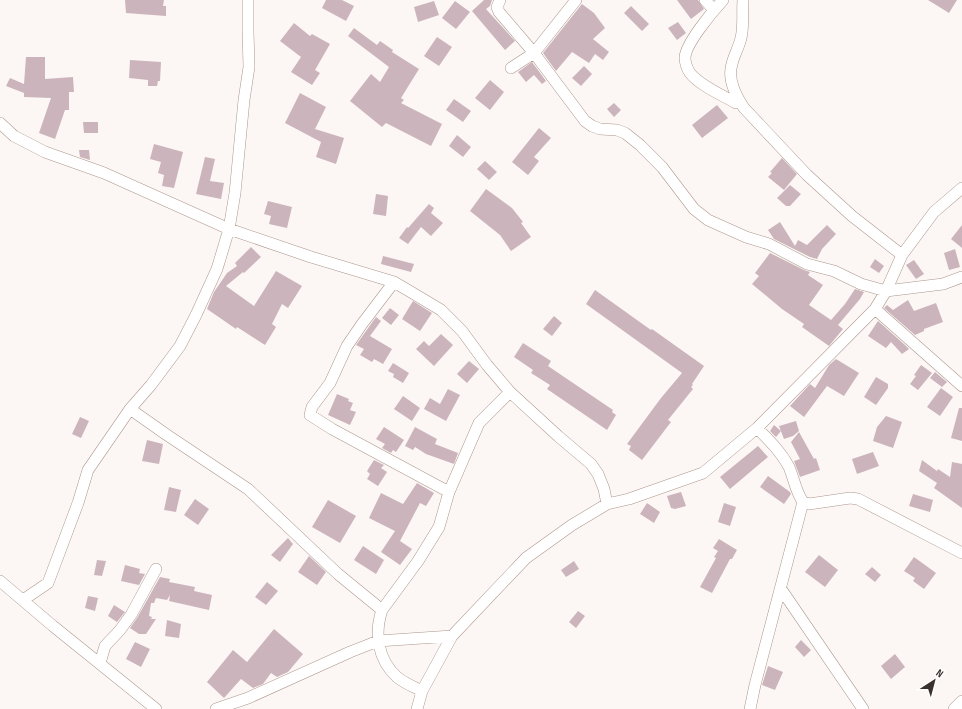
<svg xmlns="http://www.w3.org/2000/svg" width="962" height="709" font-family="'Sofia Sans Condensed',sans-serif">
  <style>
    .building { fill: #ccb4bd }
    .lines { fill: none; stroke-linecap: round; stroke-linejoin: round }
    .minor-casing { stroke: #ad968c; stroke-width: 12 }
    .minor { stroke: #fff; stroke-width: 11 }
  </style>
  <rect width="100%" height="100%" fill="#fcf7f5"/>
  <path class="building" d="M125,0H164L163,6H166V16L126,13Z
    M326,0H342L354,6L346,21L322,8Z
    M484,0H492L490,6L486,9L515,41L505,50L472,11Z
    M677,0H698L704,9L691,19Z
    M928,0H957L949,13Z
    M434,1L439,15L418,22L414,7Z
    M455,1L470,12L456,29L442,18Z
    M582,4L594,13L605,28L593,39L609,52L603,60L595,54L589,63L572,52L556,71L543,53Z
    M631,6L649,24L642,31L624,13Z
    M678,22L686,33L677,40L668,28Z
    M294,23L310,36L312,34L330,44L315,70L320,73L312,85L291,72L301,57L280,41Z
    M354,28L377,45L380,41L393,50L392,52L419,69L401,98L404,100L401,103L442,124L431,146L386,123L382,127L350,101L371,74L380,82L389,67L348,36Z
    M437,37L452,47L439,66L424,56Z
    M26,57H45V79L73,77L74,92H69V110H65L55,139L39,133L51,98L24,97V93L6,86L10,78L24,84Z
    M130,60L161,62L160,81H158L157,86H148V80L129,78Z
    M532,62L546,81L542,84L534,75L526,82L518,72Z
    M584,66L592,74L581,86L572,78Z
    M490,80L504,92L490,110L475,98Z
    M300,93L326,107L315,129L344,138L336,164L316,157L321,142L285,123Z
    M454,99L471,111L463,122L446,110Z
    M614,103L621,110L614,117L607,109Z
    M717,105L728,118L702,138L692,125Z
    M83,122H98V133H84Z
    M539,128L551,138L534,157L539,161L528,175L512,162Z
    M457,135L471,147L463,157L449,146Z
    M154,144L183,152L174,188L162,186L164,175L158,173L161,162L150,159Z
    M79,150H89L90,160L80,157Z
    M205,157L215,159L210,181L224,183L221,199L196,194Z
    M782,158L797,174L784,190L768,177L772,173L770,172Z
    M485,161L497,172L489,180L477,169Z
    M790,185L801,194L790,206H786L777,198Z
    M486,189L512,208L523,222L521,223L531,237L511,251L500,235L470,211Z
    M376,194L388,196L386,216L373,214Z
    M268,201L292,207L287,228L269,224L271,216L264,214Z
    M429,204L434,208L431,213L443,223L431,236L421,227L408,244L399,238L407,227L408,228Z
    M780,222L795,246L798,240L807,245L827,225L836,234L822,249L817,259L810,257L774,239L768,230Z
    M962,225V248L951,239Z
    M251,247L261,257L244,273L243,272L226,286L254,306L276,271L302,286L288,308L282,304L272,324L276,327L265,345L237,327L236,329L207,309L214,292L227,273L237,266L235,263Z
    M955,249L960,267L949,270L944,253Z
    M770,253L804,270L810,272L808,275L823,285L809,305L831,320L845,304L855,289L864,292L860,299L838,325L843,329L829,346L802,327L804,324L782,309L752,284L759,276L755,273Z
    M383,256L414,264L411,272L381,264Z
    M875,259L884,266L879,273L870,267Z
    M914,260L924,274L916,279L906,265Z
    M595,290L651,330L652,329L704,366L692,384L693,385L691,387L693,389L668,420L671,422L642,460L629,450L631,446L627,444L661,398L682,373L586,304Z
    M908,300L914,311L936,303L943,322L924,329V331L915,335L884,308L887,305L893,310Z
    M413,301L432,313L420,331L402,319Z
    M390,308L399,315L391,325L382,318Z
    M554,316L562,323L552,336L543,329Z
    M376,317L381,321L370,336L392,349L383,364L374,359L372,362L360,355L364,349L356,345Z
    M878,321L905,345L909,349L902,354L891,342L886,348L868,336Z
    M441,334L453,345L434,366L416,349L424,341L429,346Z
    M523,343L551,361L548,366L613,410L612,412L616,415L607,430L547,389L550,385L531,373L533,370L514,357Z
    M836,359L859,373L844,396L827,386L804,417L790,406L810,384L815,388L829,365Z
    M469,361L479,369L467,383L457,374Z
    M393,363L409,373L403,383L393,377L394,374L388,371Z
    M921,365L932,373L918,390L910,384L916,376L914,375Z
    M935,372L947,382L942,387L930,378Z
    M876,377L888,384V388L876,405L864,397Z
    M941,388L953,397L940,416L927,407Z
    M448,389L460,395L446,421L424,409L430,398L440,404Z
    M337,394L349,399L348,401L353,403L350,410L356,412L350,425L328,415Z
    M403,396L420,408L412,421L394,409Z
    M959,408H962V441L951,438Z
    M886,416L902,422L893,448L873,441L877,427Z
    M80,417L89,421L81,438L72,434Z
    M796,421L799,431L793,436L784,439L779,426Z
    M774,425L781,431L776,437L770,431Z
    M384,427L404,440L396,452L393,450L391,453L382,448L385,444L376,439Z
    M415,427L437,439L435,444L458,453L454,464L426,454L415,447L413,450L405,446Z
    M799,432L814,459L816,458L820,470L800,477L794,461L800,459L791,442Z
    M147,440L163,444L159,464L142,461Z
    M758,446L768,457L730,489L720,477Z
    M873,452L879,466L857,474L852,459Z
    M374,460L384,465L381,468L387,472L378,486L367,479L370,474L367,471Z
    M922,460L937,471L938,469L950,477L952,462L962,464V508L934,488L937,483L919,471Z
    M768,476L790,492L791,494L784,504L760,487Z
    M417,483L434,493L426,506L420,503L400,541L412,549L400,565L381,552L395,531L369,518L381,493L403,504Z
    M169,487L181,490L176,512L164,510Z
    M681,492L686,506L675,509L671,508L667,496Z
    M913,494L933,500L930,512L909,506Z
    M195,499L209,509L198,525L184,515Z
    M328,500L356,516L340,543L312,527Z
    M647,503L660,512L654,523L640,514Z
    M724,503L736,507L730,526L718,522Z
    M288,538L293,544L280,562L271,555Z
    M719,539L737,550L732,559H730L712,593L700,587L716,558L714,557L718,551L713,548Z
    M363,546L384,560L376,574L354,560Z
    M819,555L838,570L825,587L805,572Z
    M309,556L326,572L317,585L298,572Z
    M914,557L936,573L924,589L913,581L915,578L904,571Z
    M97,560L106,561L102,576L94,575Z
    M574,561L579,569L566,577L561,570Z
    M125,565L140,569L139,573L145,574L139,585L121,581Z
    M872,567L881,575L875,582L865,574Z
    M160,577L170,579L169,582L195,587L194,591L212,595L209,610L169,601L170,595L167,600L156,598L154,603H151L149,616L152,617L151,619H156L146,634H139L130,628L137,618Z
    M267,582L278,591L266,605L255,597Z
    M88,596L98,598L95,611L85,608Z
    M114,605L125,612L117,622L108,616Z
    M578,611L585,616L576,628L569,622Z
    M167,620L181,624L179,638L165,636Z
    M274,629L303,654L288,672L277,677L271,673L263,684L253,688L241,679L224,698L207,682L233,650L247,662Z
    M801,640L811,650L804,657L795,647Z
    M135,642L150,649L141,667L126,659Z
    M895,654L905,667L891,679L881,666Z
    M768,666L783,672L775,690L762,685Z"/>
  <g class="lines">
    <defs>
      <path id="minor" d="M500,0L497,7L499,12L534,53L585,121L592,126L600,129L617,130L625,133L640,145L662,167L694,209L708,220L746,237L769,244L807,264L834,271L861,284L886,291L943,284L962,277
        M705,0L714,10
        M723,0C713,11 685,44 685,58C685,62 687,69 690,73C699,85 722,95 736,103
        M743,0C742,12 744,26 741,38C739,47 734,55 732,64C727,79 736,96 744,108L807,175L852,216L902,255
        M511,68L534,53L576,0
        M0,123L14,136L45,152L104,173L229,229L311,257L394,282L416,295L441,310L462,331L487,365L510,392L558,436L591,464L598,474L604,489L607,504
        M394,282L362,324L347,346L330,383L312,407L310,415L332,429L449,492
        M875,309L962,386
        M130,409L167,435L248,489L338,574L382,610
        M757,428C769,440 781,452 789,467C794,479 796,492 803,502L809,504L850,498L858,499L962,553
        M0,581L53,626L156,709
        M781,589L863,709
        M23,600L48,583L78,503L88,470L130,409L151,385L180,346L196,315L217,269L229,229L235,193L244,100L249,67L248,31V0
        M100,663L105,646L120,630L131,615L156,569
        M422,691C414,687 404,683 397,677C378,660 374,634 382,610L418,561L439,527L449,492L479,423L510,392
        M216,709L248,698L350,652L378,641L452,636
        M417,709L422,691L452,636L526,558L572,525L607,504L629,499L703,473L757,428L875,309L886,291L902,255L934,212L962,188
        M750,709L755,685L803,502
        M954,709L962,701"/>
    </defs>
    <use href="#minor" class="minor-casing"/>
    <use href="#minor" class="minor"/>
  </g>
  <g transform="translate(934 681) rotate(36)" stroke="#ffffff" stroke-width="3" paint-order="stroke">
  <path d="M0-3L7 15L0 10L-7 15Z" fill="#3a312d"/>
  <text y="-6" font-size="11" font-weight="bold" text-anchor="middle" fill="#3a312d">N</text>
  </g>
</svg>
